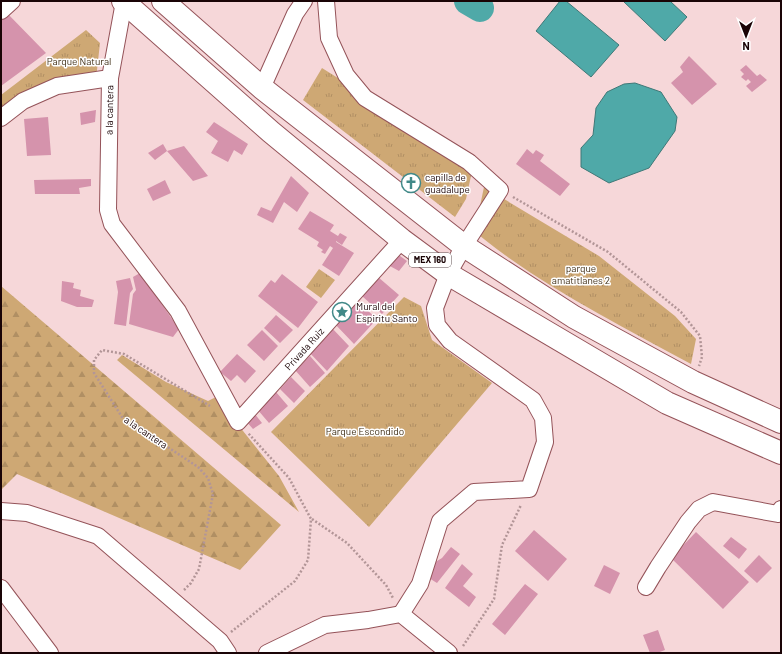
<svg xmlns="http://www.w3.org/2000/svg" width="782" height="654" font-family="Barlow,sans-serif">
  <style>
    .forest { fill: url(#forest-firs) }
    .park { fill: url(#park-tufts) }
    .water { fill: #4fa9a8; stroke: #3f7877 }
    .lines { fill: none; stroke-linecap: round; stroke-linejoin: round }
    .river { stroke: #4fa9a8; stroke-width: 28 }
    .building { fill: #d593ac }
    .street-casing { stroke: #945359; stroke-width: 18 }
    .primary-casing { stroke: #945359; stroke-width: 24 }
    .path { stroke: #b29597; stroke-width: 2.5; stroke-dasharray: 2 2; stroke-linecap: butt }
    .street { stroke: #fff; stroke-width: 16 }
    .primary { stroke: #fff; stroke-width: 22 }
    .labels { text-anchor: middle; stroke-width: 3; stroke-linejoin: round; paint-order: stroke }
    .shield { fill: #fff; stroke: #5f4f51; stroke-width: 1 }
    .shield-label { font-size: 9px; font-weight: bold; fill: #1a0406 }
    .park-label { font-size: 10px; fill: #3e2d14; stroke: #fff }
    .street-label { font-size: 10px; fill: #1a0406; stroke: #fff }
    .poi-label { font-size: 10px; fill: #1a0406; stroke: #fff; text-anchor: start }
  </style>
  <defs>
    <pattern id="forest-firs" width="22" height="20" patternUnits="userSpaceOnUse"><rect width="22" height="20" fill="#cea874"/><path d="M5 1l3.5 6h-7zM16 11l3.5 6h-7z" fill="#b08f63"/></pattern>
    <pattern id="park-tufts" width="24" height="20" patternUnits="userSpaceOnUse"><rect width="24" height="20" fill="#cea874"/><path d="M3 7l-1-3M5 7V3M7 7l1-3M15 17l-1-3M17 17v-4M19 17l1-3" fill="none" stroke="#b08f63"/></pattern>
  </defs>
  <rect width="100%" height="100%" fill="#f6d7d9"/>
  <path class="forest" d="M1,286L281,525L240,570L17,474L1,490Z
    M122,355L166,382L208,401L216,397L279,476L299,512L117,360Z"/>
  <path class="park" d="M86,30L100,43L96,79L1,112V95Z
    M322,68L460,155L471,176L466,199L455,217L303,100Z
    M484,187L599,256L675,316L696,339L691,364C616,323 533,282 468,226L480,206Z
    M319,269L335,280L321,298L306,287Z
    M404,297L421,306L432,340L492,383L369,527L271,432Z"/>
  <path class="water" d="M560,1H566L619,45L591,77L536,31Z
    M623,1H670L687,17L665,41Z
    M635,83L661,92L677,117L675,131L649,168L609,183L581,167V148L593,135L596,108L607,92L624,84Z"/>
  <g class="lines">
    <path class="river" d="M468,1L480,8"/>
  </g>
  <path class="building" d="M5,11L46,53L1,86V15Z
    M689,56L717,84L692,105L671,83L683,72L680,67Z
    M746,65L757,76L760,74L767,80L752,92L746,86L751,82L748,79L746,81L741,77L744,74L740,70Z
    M96,110L95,122L81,125L80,113Z
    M48,117L51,155L27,156L24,119Z
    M214,122L248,144L242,155L234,150L228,162L211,153L218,141L206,132Z
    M163,144L167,151L155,160L148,153Z
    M184,146L208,176L193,181L167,151Z
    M527,149L533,154L536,150L544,155L540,161L570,184L560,196L516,164Z
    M291,176L309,193L297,212L284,202L273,223L257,215L261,207L271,211Z
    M91,179V186L79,188L80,194H35L34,180Z
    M165,180L171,193L153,201L147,189Z
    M310,211L334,225L330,231L338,236L340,233L347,237L342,245L336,241V242L354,253L339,276L322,265L333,248L330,246L325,254L321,252L323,250L317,246L319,242L298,229Z
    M396,253L407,261L399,271L388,265Z
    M140,273L179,329L173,337L129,324L133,294L136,290L133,277Z
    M282,274L318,302L298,328L258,296L271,280L275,283Z
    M378,277L399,295L382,314L362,296Z
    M130,278L133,289L130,293L126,326L114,324L118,292L116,281Z
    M62,281L74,283L73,288L81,290L80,296L94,300L92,307H77L61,301Z
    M355,299L377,319L354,344L334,323Z
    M276,315L293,330L280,343L264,328Z
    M331,327L349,346L327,371L308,351Z
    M262,330L278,346L264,361L247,345Z
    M237,354L256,371L245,383L237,375L231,381L220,372Z
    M310,356L325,373L310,387L295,370Z
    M291,377L305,391L294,403L280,389Z
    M276,392L288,406L269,423L257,409Z
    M254,413L262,423L253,429L245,420Z
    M534,530L567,559L548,581L515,551Z
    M696,532L749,582L723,609L671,558Z
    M731,537L747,549L739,559L723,546Z
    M451,547L460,554L437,583L424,575L432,564L442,558Z
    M759,555L772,568L757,583L744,571Z
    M462,564L473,574L463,586L476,597L469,607L445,588Z
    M604,565L620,573L610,594L594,586Z
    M525,584L538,594L505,635L492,624Z
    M658,630L665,650L657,653H650L643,635Z"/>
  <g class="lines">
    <defs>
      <g id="street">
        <path d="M326,1L329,38L346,75L365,98L469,162L500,190L464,246L448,274L435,308L437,325L450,341L533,400L543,418L545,442L529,489L474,492L440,521L420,584L401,614"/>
        <path id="s1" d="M124,2L110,78L108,210L112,224L178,311L238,422L402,240"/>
        <path d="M1,11L12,1"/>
        <path d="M262,88L295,14L304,1"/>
        <path d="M1,118L23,101L57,86L110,78"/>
        <path d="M1,511L27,513L98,536L220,641L228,653"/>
        <path d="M646,587L658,567L688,522L699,509L713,502L778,514L781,509"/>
        <path d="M1,588L50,653"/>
        <path d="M267,653L325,625L368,620L401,614L449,653"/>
      </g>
      <path id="primary" d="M123,1L271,132L402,240L448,274L667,403L781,453
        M163,1L262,88L464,246L574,317L693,382L781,422"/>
    </defs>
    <use href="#street" class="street-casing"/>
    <use href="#primary" class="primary-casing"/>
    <path class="path" d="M513,197L608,252L681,312L700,336L702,357L699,366
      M312,519L347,543L386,585L393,598
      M184,590L191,583L199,569L213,494L208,478L198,467L122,417L94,373V360L102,350L124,354L210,406
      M231,632L295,581L308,560L311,519L289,478L248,433
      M463,646L494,599L502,545L521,505"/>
    <use href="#street" class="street"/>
    <use href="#primary" class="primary"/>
  </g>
  <defs>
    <symbol id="church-ring" viewBox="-11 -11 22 22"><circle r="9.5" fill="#fff" stroke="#418988" stroke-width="1.5"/><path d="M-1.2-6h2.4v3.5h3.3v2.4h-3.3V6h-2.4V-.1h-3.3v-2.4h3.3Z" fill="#418988"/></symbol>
    <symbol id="sight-ring" viewBox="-11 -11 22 22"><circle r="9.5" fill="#fff" stroke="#418988" stroke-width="1.5"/><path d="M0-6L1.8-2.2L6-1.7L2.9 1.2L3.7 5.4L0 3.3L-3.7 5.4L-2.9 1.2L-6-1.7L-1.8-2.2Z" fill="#418988"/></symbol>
  </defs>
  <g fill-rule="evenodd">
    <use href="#church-ring" x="400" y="172" width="22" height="22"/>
    <use href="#sight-ring" x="331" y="301" width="22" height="22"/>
  </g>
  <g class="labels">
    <rect class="shield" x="409" y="253" width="42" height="14" rx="3"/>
    <g class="shield-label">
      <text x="430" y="263">MEX 160</text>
    </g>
    <g class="park-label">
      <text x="79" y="65">Parque Natural</text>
      <text x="581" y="272">parque<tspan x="581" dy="12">amatitlanes 2</tspan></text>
      <text x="365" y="435">Parque Escondido</text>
    </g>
    <g class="street-label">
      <text transform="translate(109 110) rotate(-89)" y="4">a la cantera</text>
      <text dy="4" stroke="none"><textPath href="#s1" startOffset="558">Privada Ruiz</textPath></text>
      <text transform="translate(146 432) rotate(34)" y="4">a la cantera</text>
    </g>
    <g class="poi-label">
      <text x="425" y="181">capilla de<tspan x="425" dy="12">guadalupe</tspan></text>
      <text x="356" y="310">Mural del<tspan x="356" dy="12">Espiritu Santo</tspan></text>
    </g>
  </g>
  <rect width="782" height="654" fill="none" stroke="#1a0406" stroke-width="4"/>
  <g transform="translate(746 36) rotate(180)" stroke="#ffffff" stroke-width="3" paint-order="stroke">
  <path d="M0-3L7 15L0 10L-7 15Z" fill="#1a0406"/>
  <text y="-6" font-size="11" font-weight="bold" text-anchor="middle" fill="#1a0406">N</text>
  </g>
</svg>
